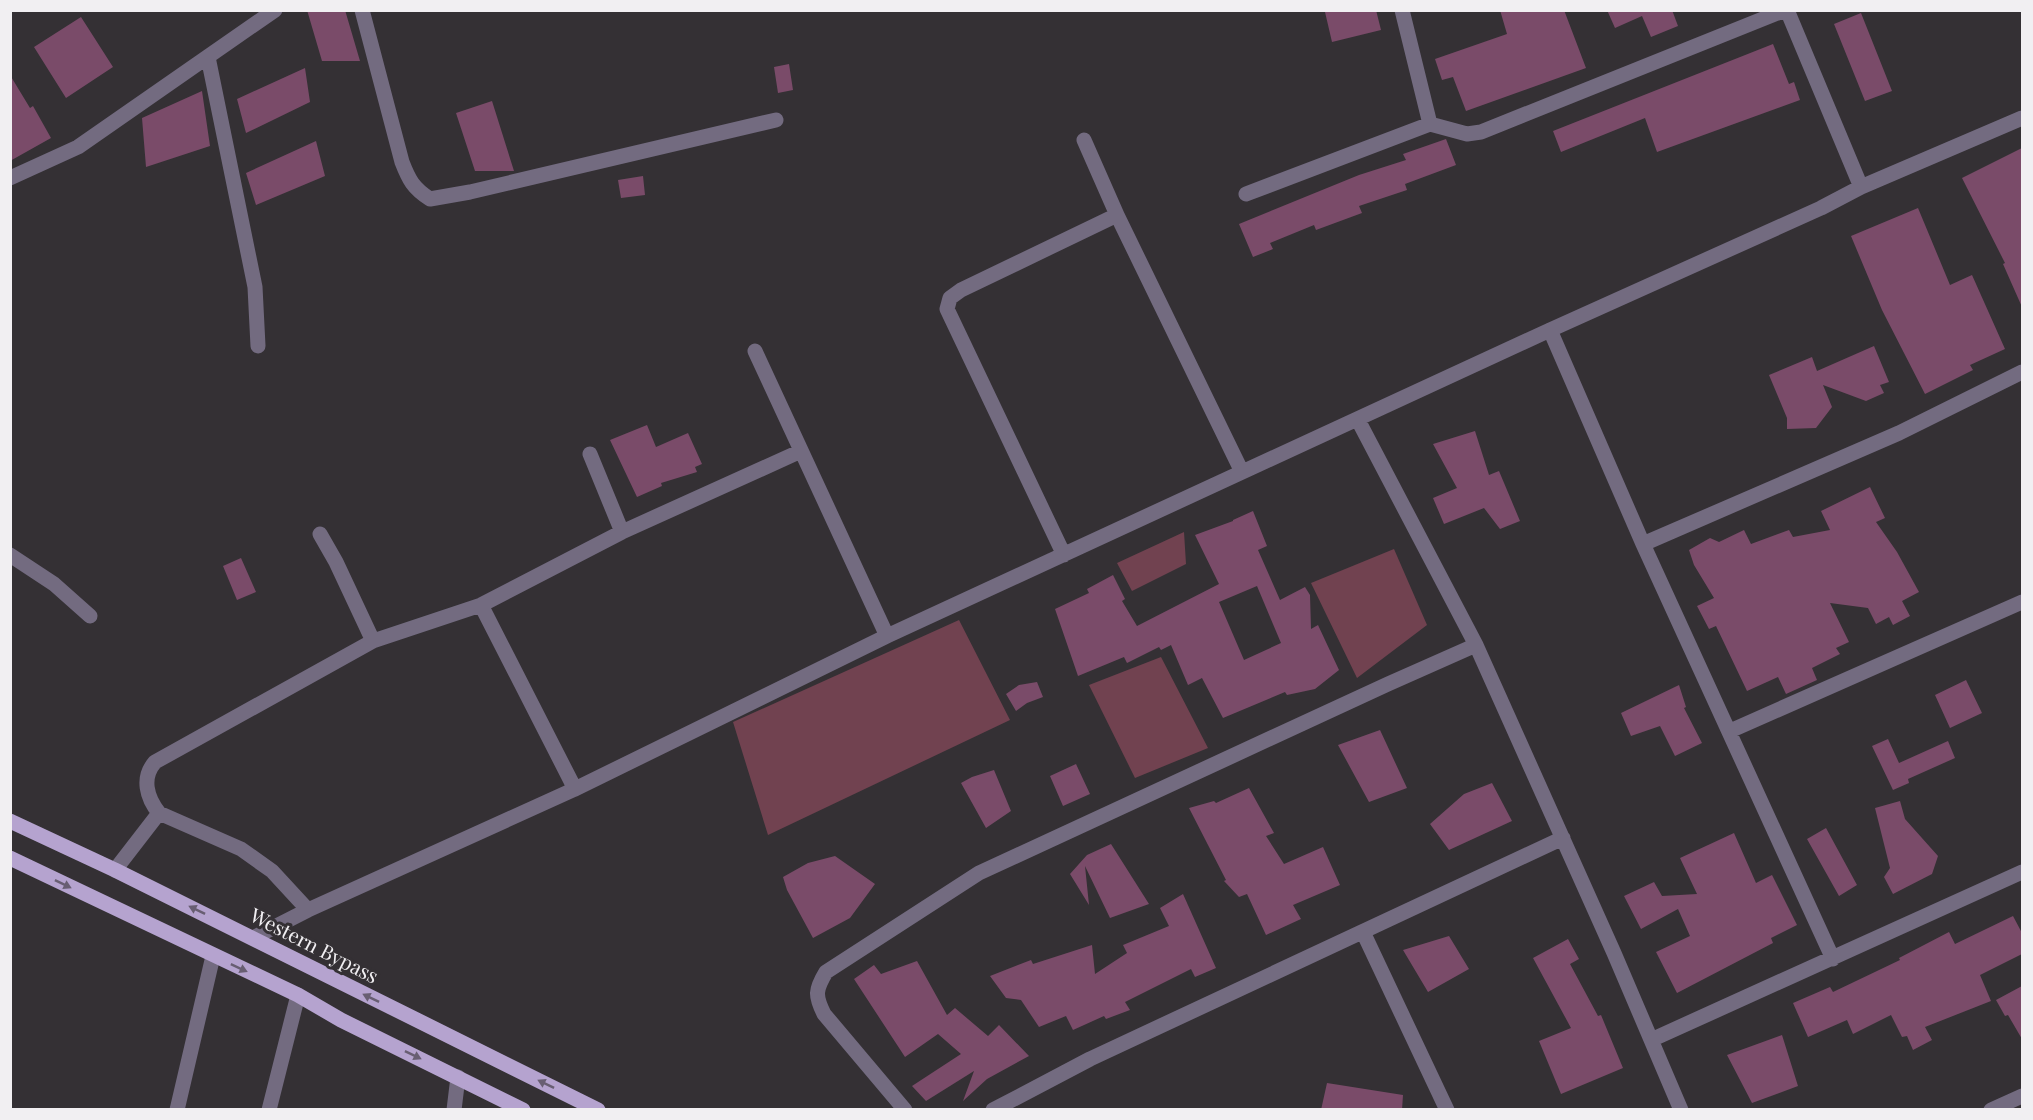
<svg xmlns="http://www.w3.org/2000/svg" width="2033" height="1120" font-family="'Playfair Display',serif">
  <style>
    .green { fill: #714250 }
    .building { fill: #7a4b69; fill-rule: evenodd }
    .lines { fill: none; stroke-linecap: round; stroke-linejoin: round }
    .minor { stroke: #736b80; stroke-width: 15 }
    .major { stroke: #b5a3cf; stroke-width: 15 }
    .oneway { fill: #685e72 }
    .labels { text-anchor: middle; stroke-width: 6; stroke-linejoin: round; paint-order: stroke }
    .street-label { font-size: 20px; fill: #f1eff2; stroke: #343034 }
  </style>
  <rect width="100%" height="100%" fill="#343034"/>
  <path class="green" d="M1184,532L1186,564L1132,591L1117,563Z
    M1394,549L1427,625L1357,678L1311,583Z
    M959,620L1010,720L768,835L733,722Z
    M1161,657L1208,748L1135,778L1089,685Z"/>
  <path class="building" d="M307,10H345L360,61H322Z
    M1332,10H1376L1381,30L1332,42L1325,12Z
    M1500,10H1564L1586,68L1466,111L1453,77L1442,80L1435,59L1507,34Z
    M1607,10H1672L1678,26L1651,37L1642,16L1615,28Z
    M1861,13L1892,91L1865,101L1834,24Z
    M81,17L113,67L66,98L34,47Z
    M1773,44L1789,84L1794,82L1800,100L1657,152L1645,118L1561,152L1553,131Z
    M789,64L793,90L778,93L774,67Z
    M305,68L310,102L246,133L237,99Z
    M10,75L30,108L33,106L51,138L10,161Z
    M202,91L210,146L146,167L142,118Z
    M492,101L514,171H475L456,113Z
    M1446,139L1456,165L1405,184L1407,190L1359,206L1362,213L1316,230L1314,225L1270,243L1273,249L1253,257L1239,224L1359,175L1406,160L1403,154Z
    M316,141L325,176L256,205L246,173Z
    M2022,148V307L2003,264L2005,263L1962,178Z
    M643,176L645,195L621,198L618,180Z
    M1918,208L1950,285L1972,275L2005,349L1970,365L1973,370L1925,394L1882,310L1851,236Z
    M1874,346L1889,382L1880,385L1884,393L1866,401L1823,385L1832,407L1816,428L1787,429V418L1769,375L1812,357L1817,371Z
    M647,425L656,447L688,433L702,464L695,467L697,472L661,483L662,486L637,497L610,440Z
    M1475,431L1489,475L1499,471L1520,521L1500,529L1484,508L1444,524L1433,498L1457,488L1433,444Z
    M1870,487L1885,518L1876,522L1897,552L1919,592L1902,601L1910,616L1893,625L1889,617L1876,624L1868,608L1830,603L1849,642L1836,648L1840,654L1812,668L1817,680L1786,694L1778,677L1747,691L1716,626L1709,629L1697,606L1714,598L1694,565L1689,550L1710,538L1719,542L1744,530L1751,544L1789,530L1793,537L1830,530L1821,511Z
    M1253,511L1267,546L1258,550L1280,600L1305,587L1310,595L1311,629L1318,625L1339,670L1315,689L1287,695L1285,692L1223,718L1202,678L1188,685L1171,645L1161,650L1159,647L1127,663L1124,657L1078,676L1055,609L1089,593L1087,589L1113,575L1125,599L1122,601L1137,626L1219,584L1195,535L1233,521V520ZM1257,586L1281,643L1244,660L1219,602Z
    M241,558L256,592L237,600L223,566Z
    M1966,680L1982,713L1950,728L1935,695Z
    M1037,682L1043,697L1027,703L1016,711L1006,694L1019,685Z
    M1679,685L1686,707L1684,708L1702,743L1675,756L1660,726L1631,736L1621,713Z
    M1380,730L1407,788L1369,802L1338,745Z
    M1888,739L1899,763L1948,741L1955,758L1908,779L1909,783L1893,790L1872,746Z
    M1076,764L1090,794L1063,806L1050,776Z
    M994,770L1011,811L986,828L961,783L972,777Z
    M1492,783L1512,821L1449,850L1430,824L1464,794Z
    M1249,788L1274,833L1266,836L1284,864L1323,847L1340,885L1293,905L1301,919L1266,935L1247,894L1239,897L1224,881L1226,880L1189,808L1214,801L1216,803Z
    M1900,801L1905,819L1938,856L1932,874L1893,894L1884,877L1890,868L1875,808Z
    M1826,828L1857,885L1839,896L1807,839Z
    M1734,833L1756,883L1772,875L1797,925L1771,938L1773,943L1677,993L1656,952L1690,936L1678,909L1641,929L1624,896L1654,882L1662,896L1697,894L1680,858Z
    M1111,844L1149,904L1110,918L1085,866L1089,905L1070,874L1087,855Z
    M835,856L875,884L850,918L813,938L787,890L783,877L808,863Z
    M1183,894L1216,968L1195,977L1191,969L1125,1002L1130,1010L1106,1019L1104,1016L1073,1030L1066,1016L1039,1027L1021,1000L1006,998L990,976L1031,960L1033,964L1092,945L1095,974L1127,953L1123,945L1169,926L1160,908Z
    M2013,916L2022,933V954L1980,975L1991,1001L1925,1027L1932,1040L1913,1050L1907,1036L1902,1037L1891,1015L1853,1034L1847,1020L1808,1037L1793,1003L1830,987L1833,992L1900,960L1899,958L1949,932L1955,944Z
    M1449,936L1469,969L1428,992L1403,950Z
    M1568,939L1579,959L1570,964L1598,1016L1601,1015L1623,1068L1561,1094L1539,1041L1571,1028L1533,958Z
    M917,961L947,1015L955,1008L988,1036L999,1025L1029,1056L987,1079L963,1101L974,1071L926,1101L912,1086L961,1054L938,1034L905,1057L854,979L874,965L881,974Z
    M2022,986V1039L2008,1015L2005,1016L1996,1000Z
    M1782,1035L1798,1086L1752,1103L1727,1055Z
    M1327,1083L1403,1095L1402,1110H1321Z"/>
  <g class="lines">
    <path class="minor" d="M362,10L402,162C409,180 413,188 430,199L470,192L776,120
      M1402,10L1430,124
      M1787,10L1861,187
      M208,57L255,287L258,346
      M1084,140L1117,215
      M10,178L78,147L275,10
      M1246,194L1430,124L1467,134L1481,132L1785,10
      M1550,330L1643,544L1833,959
      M755,351L887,636
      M1358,420L1476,645L1614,953L1681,1110
      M622,532L801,451
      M320,534L336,562L373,641
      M1643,544L1899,433L2022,372
      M10,555L54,584L90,616
      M1064,555L947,309L950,298L961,290L1117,215L1242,472
      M481,605L575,789
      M1730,731L2022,602
      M115,870L159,813
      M308,910L272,871L241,849L159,813C147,798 141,778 155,762L373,641L481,605L622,532L590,454
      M1363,932L1447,1110
      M253,938L308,910L575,789L887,636L1550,330L1821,208L1861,187L2022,118
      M1651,1040L2022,872
      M177,1110L213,956
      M269,1110L298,995
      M454,1110L458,1077
      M905,1110L824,1014C815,996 815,990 826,972L979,873L1388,684L1476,645
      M993,1110L1090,1059L1563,838
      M1991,1110L2022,1096"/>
    <path class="major" d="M10,821L115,870L598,1110
      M10,858L298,995L341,1020L523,1110"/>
  </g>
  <defs><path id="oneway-solid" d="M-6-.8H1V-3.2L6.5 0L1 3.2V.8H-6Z" transform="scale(1.5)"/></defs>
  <g class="oneway">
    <use href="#oneway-solid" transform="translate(63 884) rotate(26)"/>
    <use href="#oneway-solid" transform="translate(197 910) rotate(-154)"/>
    <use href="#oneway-solid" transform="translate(239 968) rotate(25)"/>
    <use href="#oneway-solid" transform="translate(371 998) rotate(-154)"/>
    <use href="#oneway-solid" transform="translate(413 1055) rotate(26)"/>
    <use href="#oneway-solid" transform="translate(546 1084) rotate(-154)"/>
  </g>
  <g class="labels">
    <g class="street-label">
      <text transform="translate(314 946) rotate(27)" y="7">Western Bypass</text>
    </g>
  </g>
  <rect width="2033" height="1120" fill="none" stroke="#f1eff2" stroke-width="24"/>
</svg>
